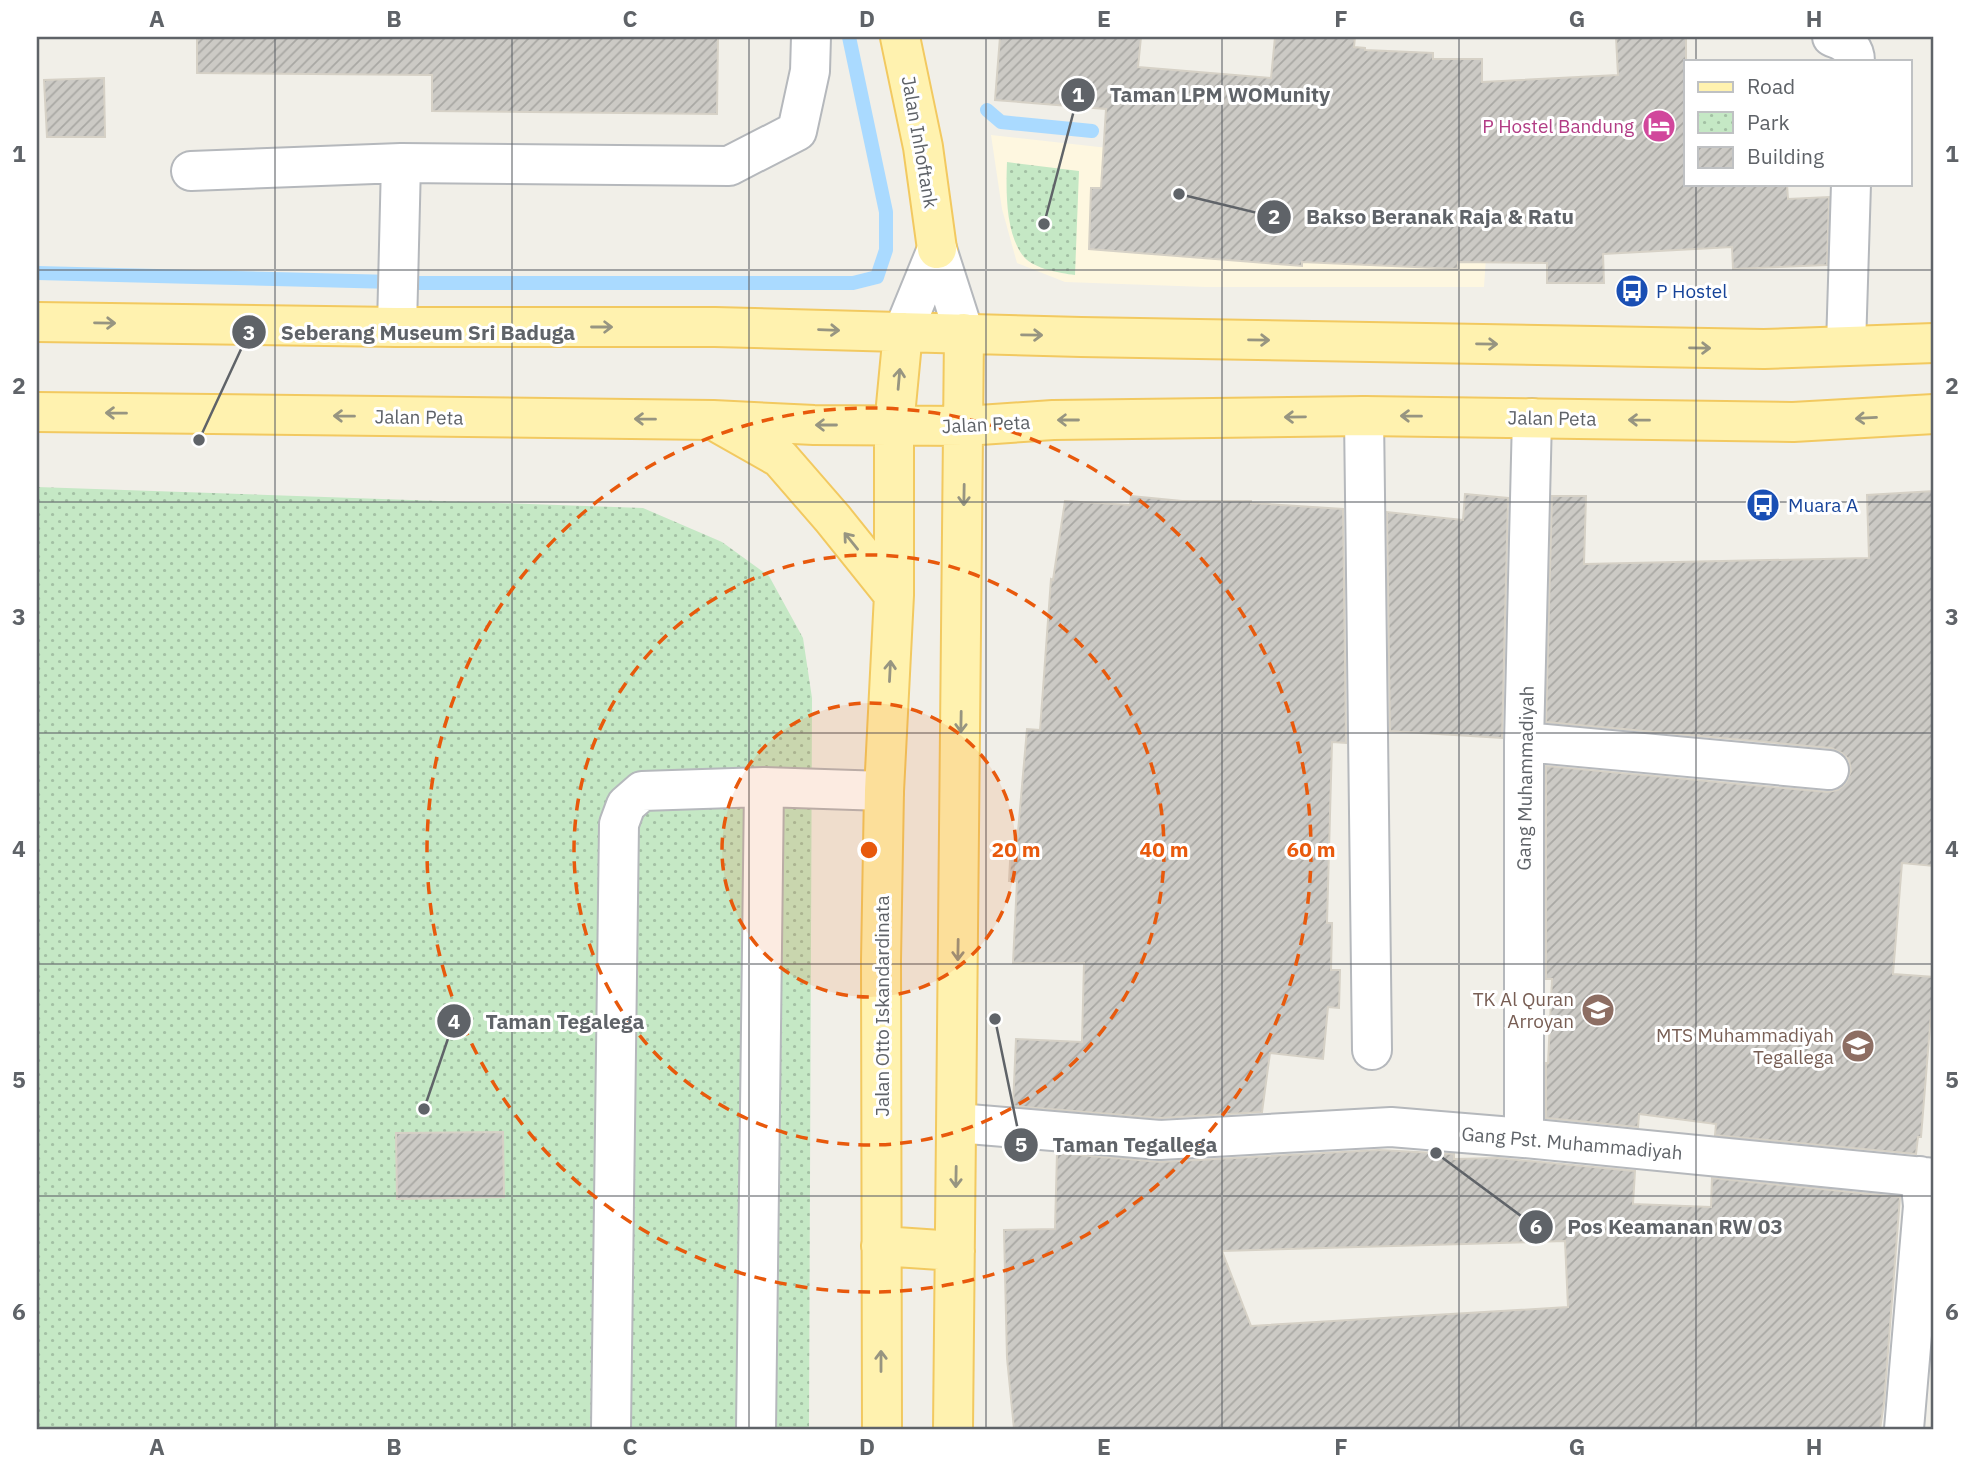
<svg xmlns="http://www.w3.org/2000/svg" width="1971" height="1466" font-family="'IBM Plex Sans',sans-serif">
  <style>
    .commercial { fill: #fef7e0 }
    .park { fill: url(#park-dots) }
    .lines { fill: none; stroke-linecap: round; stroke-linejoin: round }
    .stream { stroke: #aadaff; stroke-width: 14 }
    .building { fill: url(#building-hatch); stroke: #d6d1c6; stroke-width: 2; fill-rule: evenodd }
    .minor-casing { stroke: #b5b8bc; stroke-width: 42 }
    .major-casing { stroke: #f2c960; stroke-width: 42 }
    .minor { stroke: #fff; stroke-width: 38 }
    .major { stroke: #fff2af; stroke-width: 38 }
    .oneway { stroke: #979581 }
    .grid { fill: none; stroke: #5f6368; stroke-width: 2; stroke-opacity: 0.55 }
    .ring { fill: none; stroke: #e8590c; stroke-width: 3.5; stroke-dasharray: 12 9 }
    .labels { text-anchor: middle; stroke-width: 6; stroke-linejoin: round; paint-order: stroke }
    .hotel-label { font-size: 19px; fill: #b23c85; stroke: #fff; text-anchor: end }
    .street-label { font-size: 19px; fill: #5f6368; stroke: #fff }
    .transit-label { font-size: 19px; fill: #164399; stroke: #fff; text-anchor: start }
    .education-label { font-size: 19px; fill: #785e54; stroke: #fff; text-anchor: end }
    .centre { fill: #e8590c; stroke: #fff; stroke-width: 3.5 }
    .ring-label { font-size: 21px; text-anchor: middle; font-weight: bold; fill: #e8590c; stroke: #fff; stroke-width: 6; stroke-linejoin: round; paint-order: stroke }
    .leader { fill: none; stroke: #5f6368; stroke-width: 2.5 }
    .callout-dot { fill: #5f6368; stroke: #fff; stroke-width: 2.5 }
    .mark-label { font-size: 21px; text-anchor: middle; font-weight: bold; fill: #fff }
    .callout-label { font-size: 21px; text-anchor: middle; font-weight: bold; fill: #5f6368; stroke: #fff; stroke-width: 6; stroke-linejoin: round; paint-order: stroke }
    .neatline { fill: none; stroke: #5f6368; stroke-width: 2.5 }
    .grid-label { font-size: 23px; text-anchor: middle; font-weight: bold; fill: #5f6368 }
  </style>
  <defs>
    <pattern id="park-dots" width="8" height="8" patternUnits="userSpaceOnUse" patternTransform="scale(1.75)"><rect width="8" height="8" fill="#c5e8c5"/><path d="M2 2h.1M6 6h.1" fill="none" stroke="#a3c0a4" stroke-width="1.8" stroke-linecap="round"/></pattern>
    <pattern id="building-hatch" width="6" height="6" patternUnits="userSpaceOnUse" patternTransform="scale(1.75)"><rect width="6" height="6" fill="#cccac5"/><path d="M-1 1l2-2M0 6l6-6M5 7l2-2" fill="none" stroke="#a9a8a4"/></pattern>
  </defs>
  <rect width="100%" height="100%" fill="#f1efe8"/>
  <path class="commercial" d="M991,135L1180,156L1488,227L1484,287H1206L1065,282L1017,263L1002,209Z"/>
  <path class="park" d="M1007,162L1079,171L1075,275C1059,273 1035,269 1024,257C1005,234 1006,190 1007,162Z
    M37,487L643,508L722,542L769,576L803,638L812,698L809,1429H37Z"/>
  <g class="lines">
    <path class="stream" d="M987,110L1001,122L1092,131
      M37,273L394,282
      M401,283H853L877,277L886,250V212L849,37"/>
  </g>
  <path class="building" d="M197,37H718L717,114L432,111V75L197,73Z
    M1000,37H1141L1138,67L1271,78L1275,37H1355L1354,47L1365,48V50L1433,53V59H1482V82L1618,75L1616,37H1686V184H1787L1788,199L1829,197L1827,265L1733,269L1732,247L1603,254L1604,283H1547V263L1458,262V269L1302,262V266L1089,249L1091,188H1101L1106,109L995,100Z
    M104,78L105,137H47L44,80Z
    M1934,491V866L1902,863L1893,974L1934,977L1921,1137H1918L1916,1154L1715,1135L1716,1124L1639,1114L1638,1127L1546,1118V1063H1548L1552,979H1546V766L1827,792L1838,790L1846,783L1851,771L1849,760L1842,753L1831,748L1546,722L1552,496H1586L1584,564L1869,558L1867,495Z
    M1465,494L1508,498L1502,738L1390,731L1387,512L1463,520Z
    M1131,496L1182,501H1251V503L1343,509L1346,743L1332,742L1327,923H1332L1331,970H1340L1339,1008L1328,1007L1323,1059L1270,1053L1262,1112L1160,1118L1013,1106L1016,1039L1082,1042L1084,963H1013L1017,881H1009L1011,843H1017L1027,729L1040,730L1051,579L1053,580L1065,501L1130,505Z
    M503,1132L504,1197L397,1199L396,1133Z
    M1379,1150L1454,1154V1159L1498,1158L1635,1171L1633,1204L1711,1207L1712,1178L1900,1197L1884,1403L1880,1429H1014L1007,1358L1004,1230L1055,1229L1057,1153L1161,1162ZM1565,1241L1568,1307L1251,1326L1222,1251Z"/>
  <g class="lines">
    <defs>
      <path id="minor" d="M1832,37C1844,41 1855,47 1855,61
        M191,171L401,163
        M937,249L964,333
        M397,327L401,163L729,166L797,131L810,71L811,37
        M903,332L937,249
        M1846,346L1851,184
        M1364,416L1372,1050
        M1524,742L1829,770
        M957,1123L1160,1140L1391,1127L1524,1138L1934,1178
        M1524,1138V742L1532,418
        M611,1429L619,824L626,805L642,791L764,787L884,791
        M756,1429L764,787
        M1904,1429L1923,1206L1920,1176"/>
      <path id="major" d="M900,37L923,147L937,249
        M37,322L397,327H715L1081,337L1764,349L1934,343
        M37,412L713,420L814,425L965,426L1053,420L1364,416L1793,422L1934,414
        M720,424L780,458L833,519L894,595
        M881,1246L955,1251
        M882,1429L881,960L884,791L894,595V426L903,332
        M953,1429L964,333"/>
    </defs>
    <use href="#minor" class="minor-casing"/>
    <use href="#major" class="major-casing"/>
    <use href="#minor" class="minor"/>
    <use href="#major" class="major"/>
  </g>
  <defs><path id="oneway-shaft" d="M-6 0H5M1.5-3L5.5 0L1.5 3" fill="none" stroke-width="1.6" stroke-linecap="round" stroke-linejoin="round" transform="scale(1.75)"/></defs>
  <g class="oneway">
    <use href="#oneway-shaft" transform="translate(105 323) rotate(1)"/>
    <use href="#oneway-shaft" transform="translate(602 327)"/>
    <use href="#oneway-shaft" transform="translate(829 330) rotate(2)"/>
    <use href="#oneway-shaft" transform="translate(1032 335) rotate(1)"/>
    <use href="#oneway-shaft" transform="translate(1259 340) rotate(1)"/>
    <use href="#oneway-shaft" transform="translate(1487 344) rotate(1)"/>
    <use href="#oneway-shaft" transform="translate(1700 348) rotate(1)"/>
    <use href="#oneway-shaft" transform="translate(899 379) rotate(-85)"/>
    <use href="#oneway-shaft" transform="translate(116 413) rotate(-179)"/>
    <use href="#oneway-shaft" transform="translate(344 416) rotate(-179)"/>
    <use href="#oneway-shaft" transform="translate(1411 416) rotate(-179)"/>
    <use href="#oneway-shaft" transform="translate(1295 417) rotate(179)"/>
    <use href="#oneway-shaft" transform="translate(1866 418) rotate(177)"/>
    <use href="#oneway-shaft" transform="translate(645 419) rotate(-179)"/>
    <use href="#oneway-shaft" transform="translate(1068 420) rotate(180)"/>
    <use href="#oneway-shaft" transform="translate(1639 420) rotate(-179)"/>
    <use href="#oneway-shaft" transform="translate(826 425) rotate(-180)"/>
    <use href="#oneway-shaft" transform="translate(964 495) rotate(91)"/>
    <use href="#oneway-shaft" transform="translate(851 541) rotate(-129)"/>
    <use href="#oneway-shaft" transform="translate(890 671) rotate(-87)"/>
    <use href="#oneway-shaft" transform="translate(961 722) rotate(91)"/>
    <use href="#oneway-shaft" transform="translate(958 950) rotate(91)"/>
    <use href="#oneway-shaft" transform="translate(956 1177) rotate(91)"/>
    <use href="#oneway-shaft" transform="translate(881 1361) rotate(-90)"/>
  </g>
  <path class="grid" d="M275,37V1429M512,37V1429M749,37V1429M986,37V1429M1222,37V1429M1459,37V1429M1696,37V61M1696,184V1429M37,270H1934M37,502H1934M37,733H1934M37,964H1934M37,1196H1934"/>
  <circle cx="869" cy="850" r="147" fill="#e8590c" fill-opacity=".12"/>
  <g class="ring">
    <circle cx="869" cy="850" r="147"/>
    <circle cx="869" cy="850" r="295"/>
    <circle cx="869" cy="850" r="442"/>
  </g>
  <defs>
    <symbol id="hotel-disc" viewBox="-11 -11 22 22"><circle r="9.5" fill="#d1479c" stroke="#fff"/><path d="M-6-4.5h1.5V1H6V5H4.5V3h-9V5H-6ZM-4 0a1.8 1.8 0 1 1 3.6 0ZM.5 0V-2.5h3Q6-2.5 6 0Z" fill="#fff"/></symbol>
    <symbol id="bus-disc" viewBox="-11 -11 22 22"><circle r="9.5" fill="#1a4fb4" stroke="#fff"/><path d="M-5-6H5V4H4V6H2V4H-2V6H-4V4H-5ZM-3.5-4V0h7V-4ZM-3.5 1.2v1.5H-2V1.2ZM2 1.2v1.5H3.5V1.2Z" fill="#fff"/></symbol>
    <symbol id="school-disc" viewBox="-11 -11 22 22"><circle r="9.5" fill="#8d6e63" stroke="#fff"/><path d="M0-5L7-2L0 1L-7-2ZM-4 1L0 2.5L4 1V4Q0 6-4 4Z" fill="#fff"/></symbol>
  </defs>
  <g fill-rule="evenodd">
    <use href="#hotel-disc" x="1640" y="107" width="38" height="38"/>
    <use href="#bus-disc" x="1613" y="272" width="38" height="38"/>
    <use href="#bus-disc" x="1744" y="486" width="38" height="38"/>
    <use href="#school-disc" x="1579" y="991" width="38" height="38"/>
    <use href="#school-disc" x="1839" y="1027" width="38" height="38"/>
  </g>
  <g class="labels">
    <g class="hotel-label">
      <text x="1634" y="133">P Hostel Bandung</text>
    </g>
    <g class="street-label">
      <text transform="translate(920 142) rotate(80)" y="7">Jalan Inhoftank</text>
      <text transform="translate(419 417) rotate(1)" y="7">Jalan Peta</text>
      <text transform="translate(1552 418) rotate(1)" y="7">Jalan Peta</text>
      <text transform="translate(986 424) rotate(-3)" y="7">Jalan Peta</text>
      <text transform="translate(1525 778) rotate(-89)" y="7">Gang Muhammadiyah</text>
      <text transform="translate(882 1006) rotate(-90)" y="7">Jalan Otto Iskandardinata</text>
      <text transform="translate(1572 1143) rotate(5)" y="7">Gang Pst. Muhammadiyah</text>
    </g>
    <g class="transit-label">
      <text x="1656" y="298">P Hostel</text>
      <text x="1788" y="512">Muara A</text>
    </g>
    <g class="education-label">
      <text x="1574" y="1006">TK Al Quran<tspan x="1574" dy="22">Arroyan</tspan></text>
      <text x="1834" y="1042">MTS Muhammadiyah<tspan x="1834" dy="22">Tegallega</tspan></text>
    </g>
  </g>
  <circle cx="869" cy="850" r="10" class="centre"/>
  <g class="ring-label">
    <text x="1016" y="857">20 m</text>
    <text x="1164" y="857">40 m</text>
    <text x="1311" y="857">60 m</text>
  </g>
  <path class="leader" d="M1044 224L1078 95M1179 194L1274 217M199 440L249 332M424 1109L454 1021M995 1019L1021 1145M1436 1153L1536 1227"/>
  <g class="callout-dot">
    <circle cx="1044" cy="224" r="7"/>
    <circle cx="1179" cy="194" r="7"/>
    <circle cx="199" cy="440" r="7"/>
    <circle cx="424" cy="1109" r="7"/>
    <circle cx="995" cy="1019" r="7"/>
    <circle cx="1436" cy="1153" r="7"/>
    <circle cx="1078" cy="95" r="18"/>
    <circle cx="1274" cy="217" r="18"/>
    <circle cx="249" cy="332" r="18"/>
    <circle cx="454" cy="1021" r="18"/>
    <circle cx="1021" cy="1145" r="18"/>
    <circle cx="1536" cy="1227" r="18"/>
  </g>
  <g class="mark-label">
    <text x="1078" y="102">1</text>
    <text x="1274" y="224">2</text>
    <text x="249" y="340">3</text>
    <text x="454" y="1029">4</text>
    <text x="1021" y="1152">5</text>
    <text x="1536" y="1234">6</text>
  </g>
  <g class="callout-label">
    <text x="1220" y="102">Taman LPM WOMunity</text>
    <text x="1440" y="224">Bakso Beranak Raja &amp; Ratu</text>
    <text x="428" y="340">Seberang Museum Sri Baduga</text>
    <text x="565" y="1029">Taman Tegalega</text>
    <text x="1135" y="1152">Taman Tegallega</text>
    <text x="1675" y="1234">Pos Keamanan RW 03</text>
  </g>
  <rect width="1971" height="1466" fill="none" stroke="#ffffff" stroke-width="77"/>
  <rect x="1684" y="60" width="228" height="126" fill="#ffffff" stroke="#bfc1c3" stroke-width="2"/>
  <rect x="1698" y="82" width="35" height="10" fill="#fff2af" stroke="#bfc1c3" stroke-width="2"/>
  <text x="1747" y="94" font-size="21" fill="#5f6368">Road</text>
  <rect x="1698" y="112" width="35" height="21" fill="url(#park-dots)" stroke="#bfc1c3" stroke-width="2"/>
  <text x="1747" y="130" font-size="21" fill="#5f6368">Park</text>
  <rect x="1698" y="147" width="35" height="21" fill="url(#building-hatch)" stroke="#bfc1c3" stroke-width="2"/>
  <text x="1747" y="164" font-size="21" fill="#5f6368">Building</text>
  <rect x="38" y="38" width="1894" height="1390" class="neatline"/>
  <g class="grid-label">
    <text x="157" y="27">A</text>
    <text x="394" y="27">B</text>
    <text x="630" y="27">C</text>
    <text x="867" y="27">D</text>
    <text x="1104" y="27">E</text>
    <text x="1341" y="27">F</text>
    <text x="1577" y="27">G</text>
    <text x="1814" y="27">H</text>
    <text x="19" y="162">1</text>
    <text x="1952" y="162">1</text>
    <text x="19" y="394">2</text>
    <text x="1952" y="394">2</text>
    <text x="19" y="625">3</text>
    <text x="1952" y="625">3</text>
    <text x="19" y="857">4</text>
    <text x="1952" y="857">4</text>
    <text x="19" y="1088">5</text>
    <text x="1952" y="1088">5</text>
    <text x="19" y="1320">6</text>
    <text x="1952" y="1320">6</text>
    <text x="157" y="1455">A</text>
    <text x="394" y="1455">B</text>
    <text x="630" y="1455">C</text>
    <text x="867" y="1455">D</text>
    <text x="1104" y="1455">E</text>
    <text x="1341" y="1455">F</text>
    <text x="1577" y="1455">G</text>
    <text x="1814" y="1455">H</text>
  </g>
</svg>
